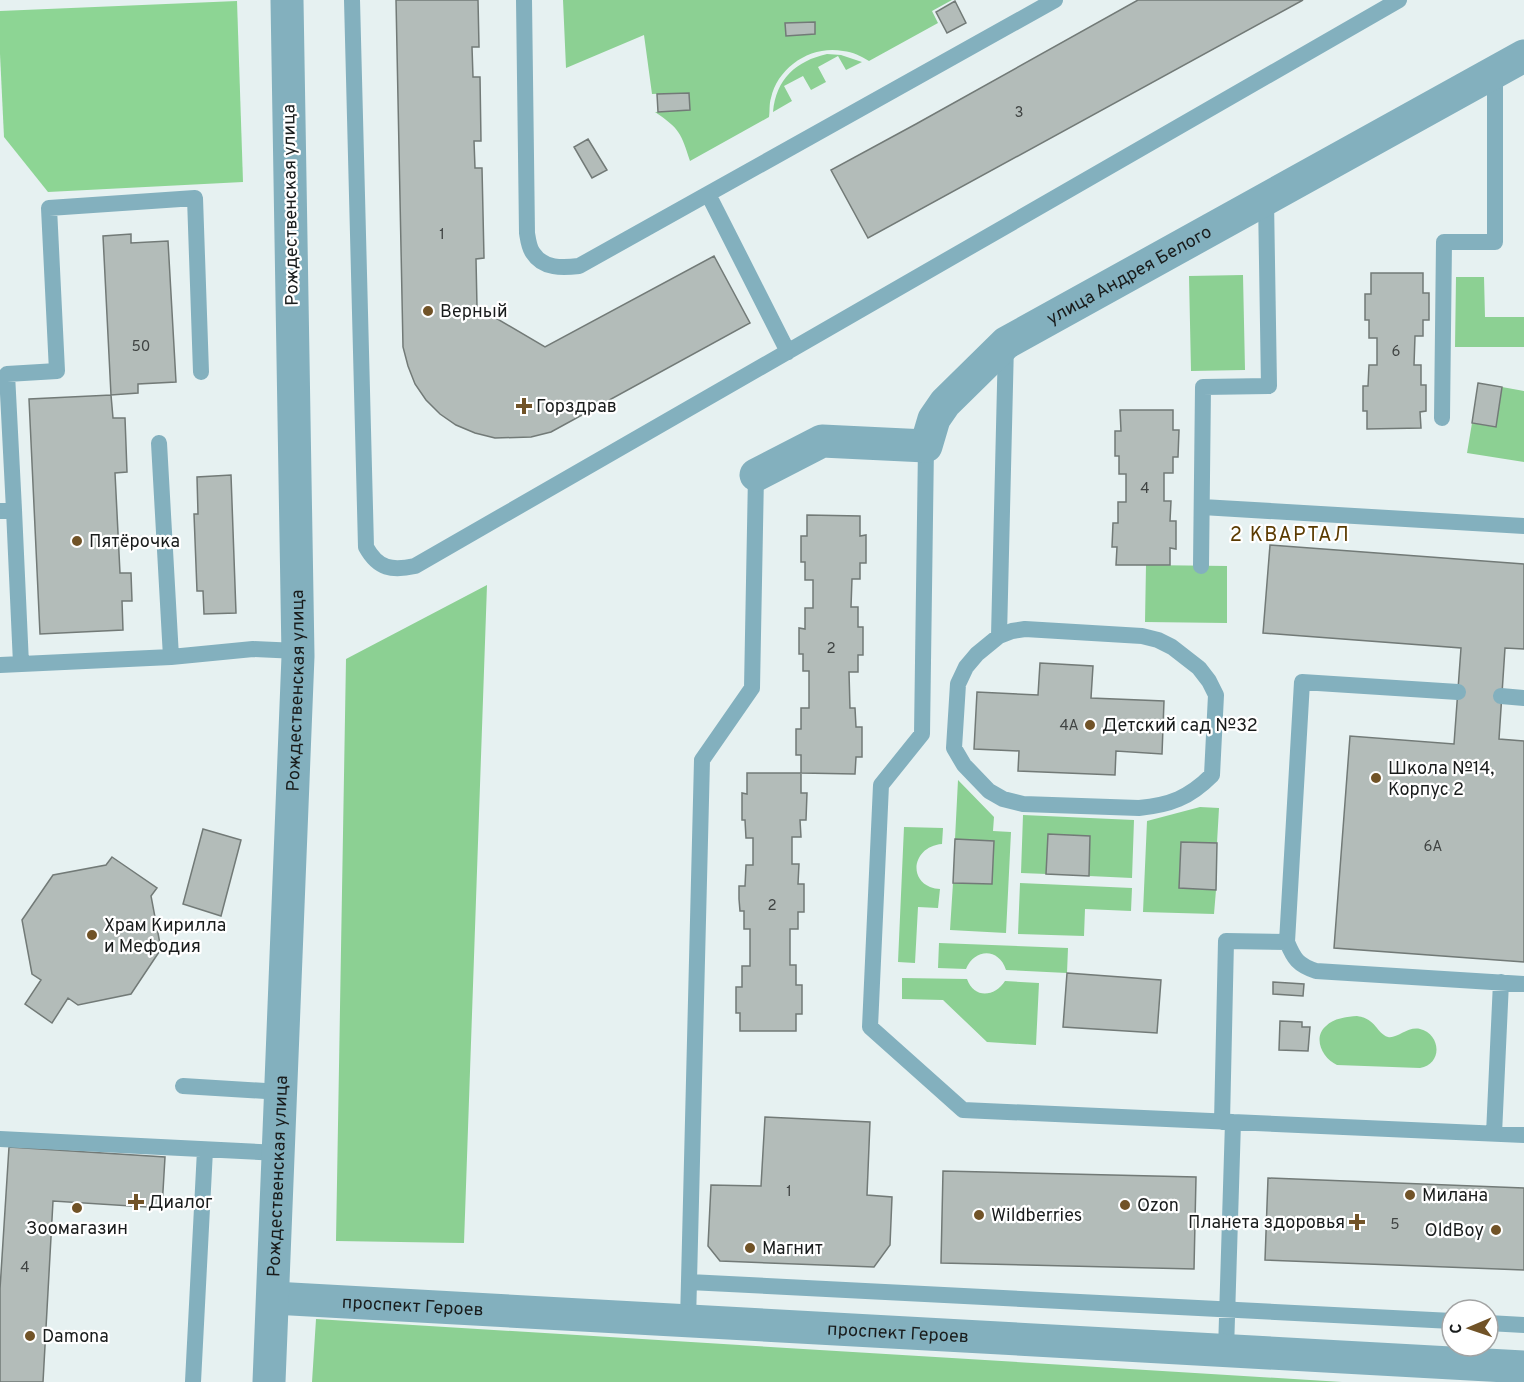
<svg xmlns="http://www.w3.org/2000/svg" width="1524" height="1382" font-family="Overpass,sans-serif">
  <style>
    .green { fill: #8cd093 }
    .forest { fill: #8dd594 }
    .building { fill: #b3bcb9; stroke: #727a77; stroke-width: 1.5 }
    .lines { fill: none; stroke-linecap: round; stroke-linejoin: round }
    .service { stroke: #83b0be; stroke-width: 16 }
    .minor { stroke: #83b0be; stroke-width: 33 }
    .poi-dot { fill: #715327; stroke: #fff; stroke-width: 2 }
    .labels { text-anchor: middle; stroke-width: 4.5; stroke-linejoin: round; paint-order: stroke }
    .number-label { font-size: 15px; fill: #404443 }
    .street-label { font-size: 18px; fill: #191c1c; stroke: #fff }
    .poi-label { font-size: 18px; fill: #191c1c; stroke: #fff; text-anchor: start }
    .neighbourhood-label { font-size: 20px; letter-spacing: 1.5px; fill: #5b3b01; stroke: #fff }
  </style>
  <rect width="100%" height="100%" fill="#e6f1f1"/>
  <path class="green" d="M563,0H952L932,11L938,23L869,61C861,56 853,52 843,51C811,45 778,67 771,98C769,104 770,111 769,117L690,161C681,133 680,129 655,112L690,110L689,93L652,94L644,35L566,68Z
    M827,54L841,55L862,62L846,70L838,56L818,67L826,82L811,90L803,76L784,86L792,101L773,112C776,79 796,61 827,54Z
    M1243,275L1245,370L1191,371L1189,276Z
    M1456,277H1484L1485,317H1524V347H1455Z
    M1502,387L1524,391V462L1467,453L1472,423L1496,427Z
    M1146,565L1227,566V623L1145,622Z
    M487,585L464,1243L336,1241L346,659Z
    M958,780L994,817L993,831L1011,832L1006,933L950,930L953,883L992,884L994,841L955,839Z
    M1200,807L1219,808L1217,843L1181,842L1179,888L1216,890L1214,914L1143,912L1147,821Z
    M1023,815L1134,820L1132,878L1089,876L1090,836L1048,834L1046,874L1021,873Z
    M904,827L943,828L942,844C915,846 907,877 930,887C933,888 937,889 940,889L938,908L918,907L915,963L898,962Z
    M1020,883L1132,888L1131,911L1085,909L1084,936L1018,934Z
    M939,943L1068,948L1067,973L1006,970C999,948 975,948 966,969L938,968Z
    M902,978L967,979C974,999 995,997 1005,981L1039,983L1036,1045L987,1042L943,1000L902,999Z
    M1357,1016C1377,1019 1376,1033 1388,1037C1397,1039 1408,1026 1420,1029C1441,1034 1443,1064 1420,1068L1337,1065C1323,1059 1312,1038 1326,1026C1334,1018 1346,1017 1357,1016Z
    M316,1319L1342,1382H312Z"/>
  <path class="forest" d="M237,1L243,182L48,192L4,137L0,54V11Z"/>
  <path class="building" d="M396,0H478L479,47H472L473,77H480L481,141H474L475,168H482L484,258L476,259L477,307L545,347L714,256L750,323L551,432L531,437L495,438L475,433L456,425L440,414L426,400L415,384L408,366L403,347Z
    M1138,0H1303L868,238L831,170L916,124Z
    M955,1L966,23L947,33L936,12Z
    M815,22V34L786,36L785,23Z
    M689,93L690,110L658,112L657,94Z
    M588,139L607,170L592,178L574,147Z
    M131,234V243L168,241L176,382L138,384V393L111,395L103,236Z
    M1371,273H1423V293H1429V320H1423V336H1415L1414,365H1421V385H1426V411L1420,412L1421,428L1367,429V411H1363V386H1368L1369,365H1377V338H1369V320H1365V294H1371Z
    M1478,383L1502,387L1496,427L1472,423Z
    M111,395L113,418H125L127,472L115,473L120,573H131L132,601H122L123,630L40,634L29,399Z
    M1120,410H1173V430H1179L1178,457H1173V473H1164V501H1171L1170,521H1176V549L1170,548V565H1116L1117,547H1112L1113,523H1118V502H1126V474H1119V456H1115V431H1121Z
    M231,475L236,613L204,614L203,591H197L194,514H198L197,477Z
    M807,515L860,516V536L866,535V563H860V579H852L851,607H858V627H863V655H858V672H849L850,708H855L856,727H862V757H856L855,774L801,773V755H796V729H801V708H809V671H803V654H799V628L805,629V608H813V580H805V562H801V536H807Z
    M1270,545L1524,564V649L1505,648L1499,739L1524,741V962L1334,948L1350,736L1454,744L1461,648L1263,633Z
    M1040,663L1093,666L1091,698L1164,701L1162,754L1116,751L1115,775L1018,771L1019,751L974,749L977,692L1038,695Z
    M747,773H801V793H807L806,820H800L801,837H792V864H799L798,884H804V912H798V929H790V965H796V985H802V1014H796V1031H740V1013H736V987H742V966H750V929H744V911H740L739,899V886H745L746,865H753V838H746L745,820H742V793L747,794Z
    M203,829L241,840L221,916L183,904Z
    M1048,834L1090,836L1089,876L1046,874Z
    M955,839L994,841L992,884L953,883Z
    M1181,842L1217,843L1216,890L1179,888Z
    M112,857L157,888L151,896L161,949L131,994L78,1005L68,998L52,1023L25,1004L41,980L32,974L22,920L53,875L106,865Z
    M1067,973L1161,980L1157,1033L1063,1027Z
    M1273,982L1304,984L1303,996L1273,994Z
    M1280,1021L1302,1022V1027H1310L1308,1051L1279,1050Z
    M765,1117L870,1122L867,1195L892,1197L890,1245L874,1267L720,1261L708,1246L711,1185L761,1186Z
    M9,1147L165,1157L162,1208L53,1201L43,1382H0V1289Z
    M943,1171L1196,1177L1194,1269L941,1263Z
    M1268,1178L1524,1188V1270L1265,1260Z"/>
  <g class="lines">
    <path class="service" d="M352,0L366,547C378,569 392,571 415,566L1399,0
      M524,0L527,233C528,239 529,248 533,253C543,269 563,268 579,266L1055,0
      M708,194L788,352
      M1442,418L1444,242H1495V72
      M159,443L171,657
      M926,446L922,734L881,785L870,1027L963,1110L1524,1135
      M1202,507L1524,526
      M14,510L7,374L57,371L49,208L195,198L201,372
      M0,511L14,510L21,664
      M1201,566L1203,387L1269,386L1266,200
      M1025,629L1142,636L1158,640L1172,647L1199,668L1209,681L1216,695L1212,775C1189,798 1170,805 1139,808L1023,804L1003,799L989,791L964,765L954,748L958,684L966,667L977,654L999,636L1012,631Z
      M999,636L1006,344
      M0,665L171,657L253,649L298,651
      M1458,692L1302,682L1287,942C1294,959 1298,965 1316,971L1524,984
      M1501,696L1524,698
      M183,1086L281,1092
      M1222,1122L1226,941L1287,942
      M1494,1134L1501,982
      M0,1139L279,1153
      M689,1282L1452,1321
      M688,1321L702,760L752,688L756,475
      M1488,1323L1524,1325
      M1226,1350L1233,1122
      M193,1382L205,1150"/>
    <g class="minor">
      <path id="s1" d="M756,475L822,441L926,446L934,419L945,403L1006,343L1524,56"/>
      <path id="s2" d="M273,1298L1524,1367"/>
      <path id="s3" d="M269,1382L298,656L287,0"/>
    </g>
  </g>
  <g class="poi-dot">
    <circle cx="428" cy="311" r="6"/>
    <path d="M521 397h6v6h6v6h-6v6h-6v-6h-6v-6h6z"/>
    <circle cx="77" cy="541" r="6"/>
    <circle cx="1090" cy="725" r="6"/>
    <circle cx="1376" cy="778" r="6"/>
    <circle cx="92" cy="935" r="6"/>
    <circle cx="1410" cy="1195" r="6"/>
    <path d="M133 1193h6v6h6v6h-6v6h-6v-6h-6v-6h6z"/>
    <circle cx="1125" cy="1205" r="6"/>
    <circle cx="77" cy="1208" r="6"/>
    <circle cx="979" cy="1215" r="6"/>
    <path d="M1354 1213h6v6h6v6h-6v6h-6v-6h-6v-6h6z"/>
    <circle cx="1496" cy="1230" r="6"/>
    <circle cx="750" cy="1248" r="6"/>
    <circle cx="30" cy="1336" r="6"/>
  </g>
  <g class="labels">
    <g class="number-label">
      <text x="1019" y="117">3</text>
      <text x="442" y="239">1</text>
      <text x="141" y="351">50</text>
      <text x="1396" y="356">6</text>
      <text x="1145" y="493">4</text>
      <text x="831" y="653">2</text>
      <text x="1069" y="730">4А</text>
      <text x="1433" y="851">6А</text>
      <text x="772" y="910">2</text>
      <text x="789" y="1196">1</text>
      <text x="1395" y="1229">5</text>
      <text x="25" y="1272">4</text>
    </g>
    <g class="street-label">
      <text transform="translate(290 205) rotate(-91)" y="6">Рождественская улица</text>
      <text dy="6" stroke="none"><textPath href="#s1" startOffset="452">улица Андрея Белого</textPath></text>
      <text dy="6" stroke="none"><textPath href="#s3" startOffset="692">Рождественская улица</textPath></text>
      <text dy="6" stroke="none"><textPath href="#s3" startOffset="206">Рождественская улица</textPath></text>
      <text dy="6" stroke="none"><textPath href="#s2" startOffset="140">проспект Героев</textPath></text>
      <text dy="6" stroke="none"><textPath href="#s2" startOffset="626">проспект Героев</textPath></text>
    </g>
    <g class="poi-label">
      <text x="440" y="317">Верный</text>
      <text x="536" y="412">Горздрав</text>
      <text x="89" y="547">Пятёрочка</text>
      <text x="1102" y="731">Детский сад №32</text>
      <text x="1388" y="774">Школа №14,<tspan x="1388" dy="21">Корпус 2</tspan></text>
      <text x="104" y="931">Храм Кирилла<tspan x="104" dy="21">и Мефодия</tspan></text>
      <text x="1422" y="1201">Милана</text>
      <text x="148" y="1208">Диалог</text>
      <text x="1137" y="1211">Ozon</text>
      <text x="991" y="1221">Wildberries</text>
      <text x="1345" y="1228" text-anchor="end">Планета здоровья</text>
      <text x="77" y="1234" text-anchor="middle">Зоомагазин</text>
      <text x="1484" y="1236" text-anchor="end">OldBoy</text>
      <text x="762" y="1254">Магнит</text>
      <text x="42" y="1342">Damona</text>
    </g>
    <g class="neighbourhood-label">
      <text x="1290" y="541">2 КВАРТАЛ</text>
    </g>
  </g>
  <g transform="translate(1470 1328) rotate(268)"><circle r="28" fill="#ffffff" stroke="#a3a4a4" stroke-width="1.5"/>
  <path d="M0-4.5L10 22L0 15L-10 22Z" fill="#715327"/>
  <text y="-9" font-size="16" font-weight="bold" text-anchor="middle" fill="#191c1c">С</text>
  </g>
</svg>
